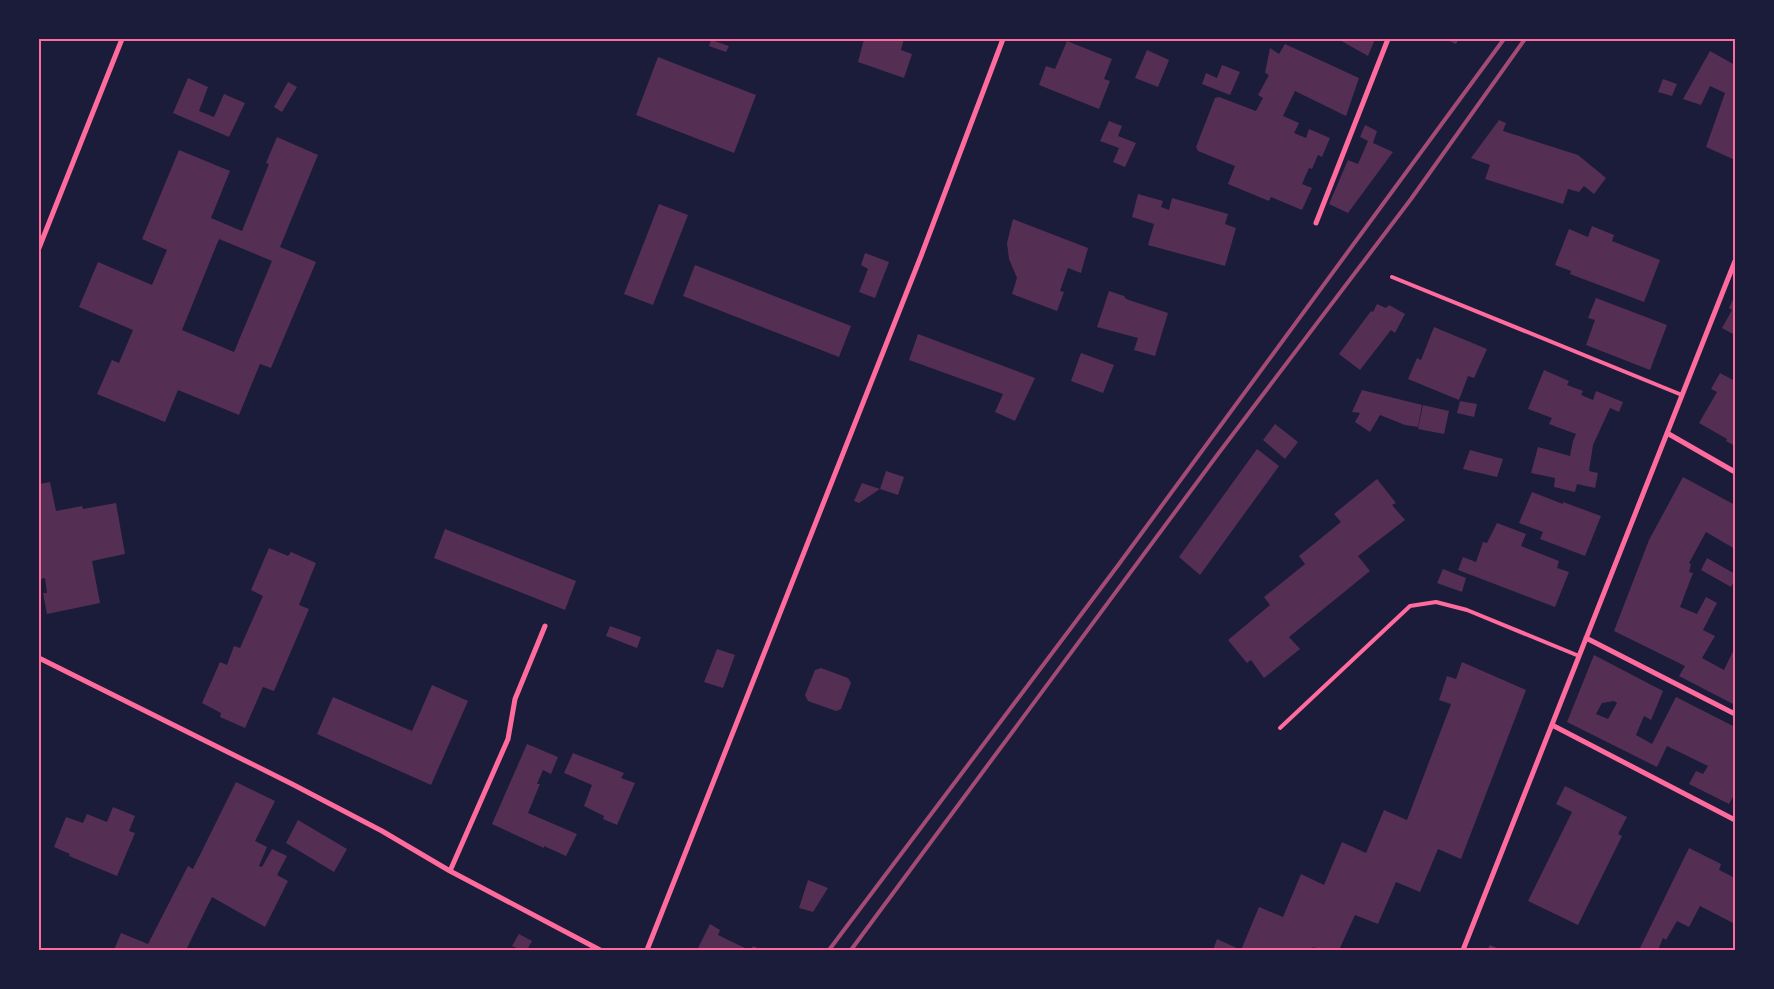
<svg xmlns="http://www.w3.org/2000/svg" width="1774" height="989" font-family="Signika,sans-serif">
  <style>
    .building { fill: #542f53; fill-rule: evenodd }
    .lines { fill: none; stroke-linecap: round; stroke-linejoin: round }
    .service { stroke: #ff6b9d; stroke-width: 4 }
    .minor { stroke: #ff6b9d; stroke-width: 5 }
    .rail { stroke: #a44b75; stroke-width: 4 }
    .neatline { fill: none; stroke: #ff6b9d; stroke-width: 2 }
  </style>
  <rect width="100%" height="100%" fill="#1b1b3a"/>
  <path class="building" d="M864,39H904L901,50L912,54L904,78L858,62Z
    M1338,39H1375L1368,56Z
    M1445,39H1459L1456,44Z
    M711,40L729,46L726,52L709,46Z
    M1067,41L1112,59L1104,79L1110,81L1099,109L1039,85L1046,66L1055,69Z
    M1285,44L1359,78L1346,116L1295,91L1283,116L1299,123L1294,133L1306,138L1309,129L1330,138L1322,157L1318,155L1312,169L1309,168L1302,184L1312,188L1302,210L1271,197L1269,201L1228,184L1235,166L1198,151L1196,147L1215,98L1219,97L1256,111L1263,98L1258,95L1269,75L1265,73L1270,48L1279,54Z
    M1147,50L1169,60L1158,87L1135,78Z
    M1710,51L1735,65V160L1706,147L1725,93L1710,86L1701,105L1683,99Z
    M658,57L756,95L734,153L636,115Z
    M1222,65L1240,72L1230,95L1202,84L1206,73L1217,78Z
    M188,78L208,87L199,111L214,117L224,94L245,103L229,137L173,113Z
    M1663,79L1677,84L1672,96L1658,92Z
    M288,82L297,87L282,112L274,107Z
    M1499,120L1506,123L1503,131L1578,155L1606,178L1594,194L1584,186L1579,192L1568,189L1563,204L1485,179L1490,165L1471,158Z
    M1109,121L1122,126L1118,136L1136,143L1125,167L1113,162L1119,148L1100,141Z
    M1365,125L1377,131L1373,143L1393,152L1348,213L1329,204L1348,160L1358,164L1368,141L1360,137Z
    M277,137L318,155L280,247L316,262L271,368L260,364L239,415L178,390L165,422L97,394L112,360L119,363L133,330L79,307L98,262L152,285L167,250L142,239L179,150L230,171L211,218L242,231L269,164L266,163ZM219,239L272,261L234,352L182,330Z
    M1138,194L1163,201L1161,207L1169,210L1172,198L1228,214L1225,224L1236,228L1225,266L1148,245L1154,224L1132,217Z
    M659,204L688,215L653,305L624,294Z
    M1013,219L1088,248L1081,273L1068,268L1060,291L1064,292L1057,311L1012,294L1017,278L1009,259L1007,243Z
    M1592,226L1614,235L1612,241L1660,260L1644,302L1570,274L1571,271L1555,265L1569,229L1588,237Z
    M865,253L889,262L875,298L859,292L868,269L861,265Z
    M695,265L851,326L839,357L683,296Z
    M1109,291L1124,296L1126,299L1168,313L1155,356L1134,350L1138,338L1097,327Z
    M1735,295V335L1722,328L1732,310L1729,308Z
    M1596,298L1667,325L1650,370L1586,345L1595,320L1588,318Z
    M1377,304L1386,308L1389,305L1405,314L1395,333L1391,330L1360,370L1339,354L1371,311L1373,312Z
    M1434,327L1487,349L1474,378L1468,376L1459,400L1408,379L1417,358L1421,360Z
    M918,334L1035,378L1015,421L995,412L1003,394L909,360Z
    M1081,353L1114,365L1103,393L1071,381Z
    M1544,370L1569,381L1567,385L1583,391L1581,395L1593,400L1596,391L1623,402L1619,412L1610,408L1593,445L1589,471L1598,473L1595,488L1577,484L1575,492L1554,487L1555,478L1531,473L1538,447L1570,456L1573,441L1576,434L1549,424L1552,418L1528,409Z
    M1720,373L1735,381V446L1726,441L1727,439L1699,423L1717,392L1711,389Z
    M1362,390L1422,405L1418,427L1405,425L1380,415L1370,432L1355,422L1360,413L1352,412Z
    M1460,401L1477,404L1474,417L1457,413Z
    M1423,405L1449,411L1444,434L1418,429Z
    M1275,424L1298,442L1285,459L1263,440Z
    M1257,449L1279,466L1200,575L1179,557Z
    M1470,450L1503,459L1497,477L1463,469Z
    M886,471L904,477L898,495L880,489Z
    M1683,477L1735,505V549L1706,532L1689,563L1691,564L1689,572L1693,573L1680,607L1697,614L1706,597L1717,603L1703,630L1715,636L1702,658L1724,670L1735,647V705L1679,676L1685,666L1614,631L1649,540Z
    M1377,479L1396,503L1392,505L1405,520L1358,556L1370,571L1289,637L1300,649L1264,678L1251,660L1247,663L1228,640L1270,605L1264,597L1305,564L1299,556L1341,522L1334,514Z
    M50,482L56,511L82,506L83,509L116,503L125,554L92,561L100,603L47,614L43,593H47L45,578L40,579L39,572V484Z
    M862,483L880,489L859,503L854,501Z
    M1532,492L1563,504V502L1601,516L1585,556L1540,539L1543,532L1519,523Z
    M1497,523L1526,534L1521,546L1559,561L1557,568L1569,572L1555,607L1458,570L1463,557L1476,562L1483,542L1487,543Z
    M445,529L576,581L565,610L434,558Z
    M269,548L288,556L291,552L316,563L299,605L309,609L274,691L263,687L245,728L220,717L221,713L202,703L220,662L227,665L234,646L240,648L263,596L251,590Z
    M1707,558L1735,574V579L1731,587L1701,570Z
    M1443,569L1466,578L1462,592L1437,583Z
    M610,626L641,637L637,648L606,636Z
    M717,649L735,655L723,688L704,682Z
    M1594,655L1663,691L1651,720L1644,716L1636,735L1652,744L1676,697L1735,727V793L1729,804L1689,784L1696,771L1703,774L1708,766L1667,746L1657,767L1567,722ZM1614,701L1617,703L1608,719L1596,714L1602,703Z
    M1462,662L1526,690L1461,859L1438,849L1420,892L1396,882L1378,924L1355,915L1339,950H1320L1313,947L1312,950H1213L1217,939L1241,950L1259,907L1283,917L1301,874L1324,885L1342,842L1366,853L1384,810L1407,820L1451,704L1439,700L1447,676L1456,679Z
    M821,668L848,678L851,683L841,709L836,711L808,701L805,695L815,670Z
    M432,685L468,701L431,785L317,734L333,697L412,731Z
    M527,744L558,757L551,774L543,770L537,784H540L528,813L577,834L566,856L544,846V848L492,824Z
    M573,753L624,773L621,778L635,783L617,825L603,819L604,816L584,806L592,785L564,773Z
    M236,782L275,801L255,841L267,847L259,866L262,867L272,849L287,856L277,875L288,881L265,927L212,897L186,950H114L121,933L148,944L188,866L193,869Z
    M1565,786L1627,817L1618,834L1622,836L1578,925L1528,901L1572,812L1556,804Z
    M113,807L135,816L129,831L135,833L117,876L69,856L70,854L54,847L66,817L83,823L87,814L107,822Z
    M298,820L347,849L334,872L286,843Z
    M1689,848L1721,864L1719,870L1735,878V924L1700,906L1689,927L1677,921L1666,940L1663,938L1658,950H1639Z
    M808,880L828,888L813,912L799,908Z
    M710,924L720,930L718,935L749,950H697Z
    M519,934L532,941L527,950H521L512,946Z
    M1490,945L1501,950H1487Z
    M753,946L762,950H751Z"/>
  <g class="lines">
    <path class="service" d="M1392,277L1682,395
      M1280,728L1410,606L1436,602L1467,610L1579,656"/>
    <path class="minor" d="M1316,223L1388,39
      M39,248L122,39
      M1667,433L1735,472
      M1586,638L1735,714
      M39,658L292,784L382,831L450,871L600,950
      M1552,725L1735,820
      M450,871L508,739L515,699L545,626
      M647,950L921,256L1003,39
      M1463,950L1735,261"/>
    <path class="rail" d="M829,950L1119,564L1504,39
      M851,950L1218,454L1411,199L1525,39"/>
  </g>
  <rect width="1774" height="989" fill="none" stroke="#1b1b3a" stroke-width="80"/>
  <rect x="40" y="40" width="1694" height="909" class="neatline"/>
</svg>
